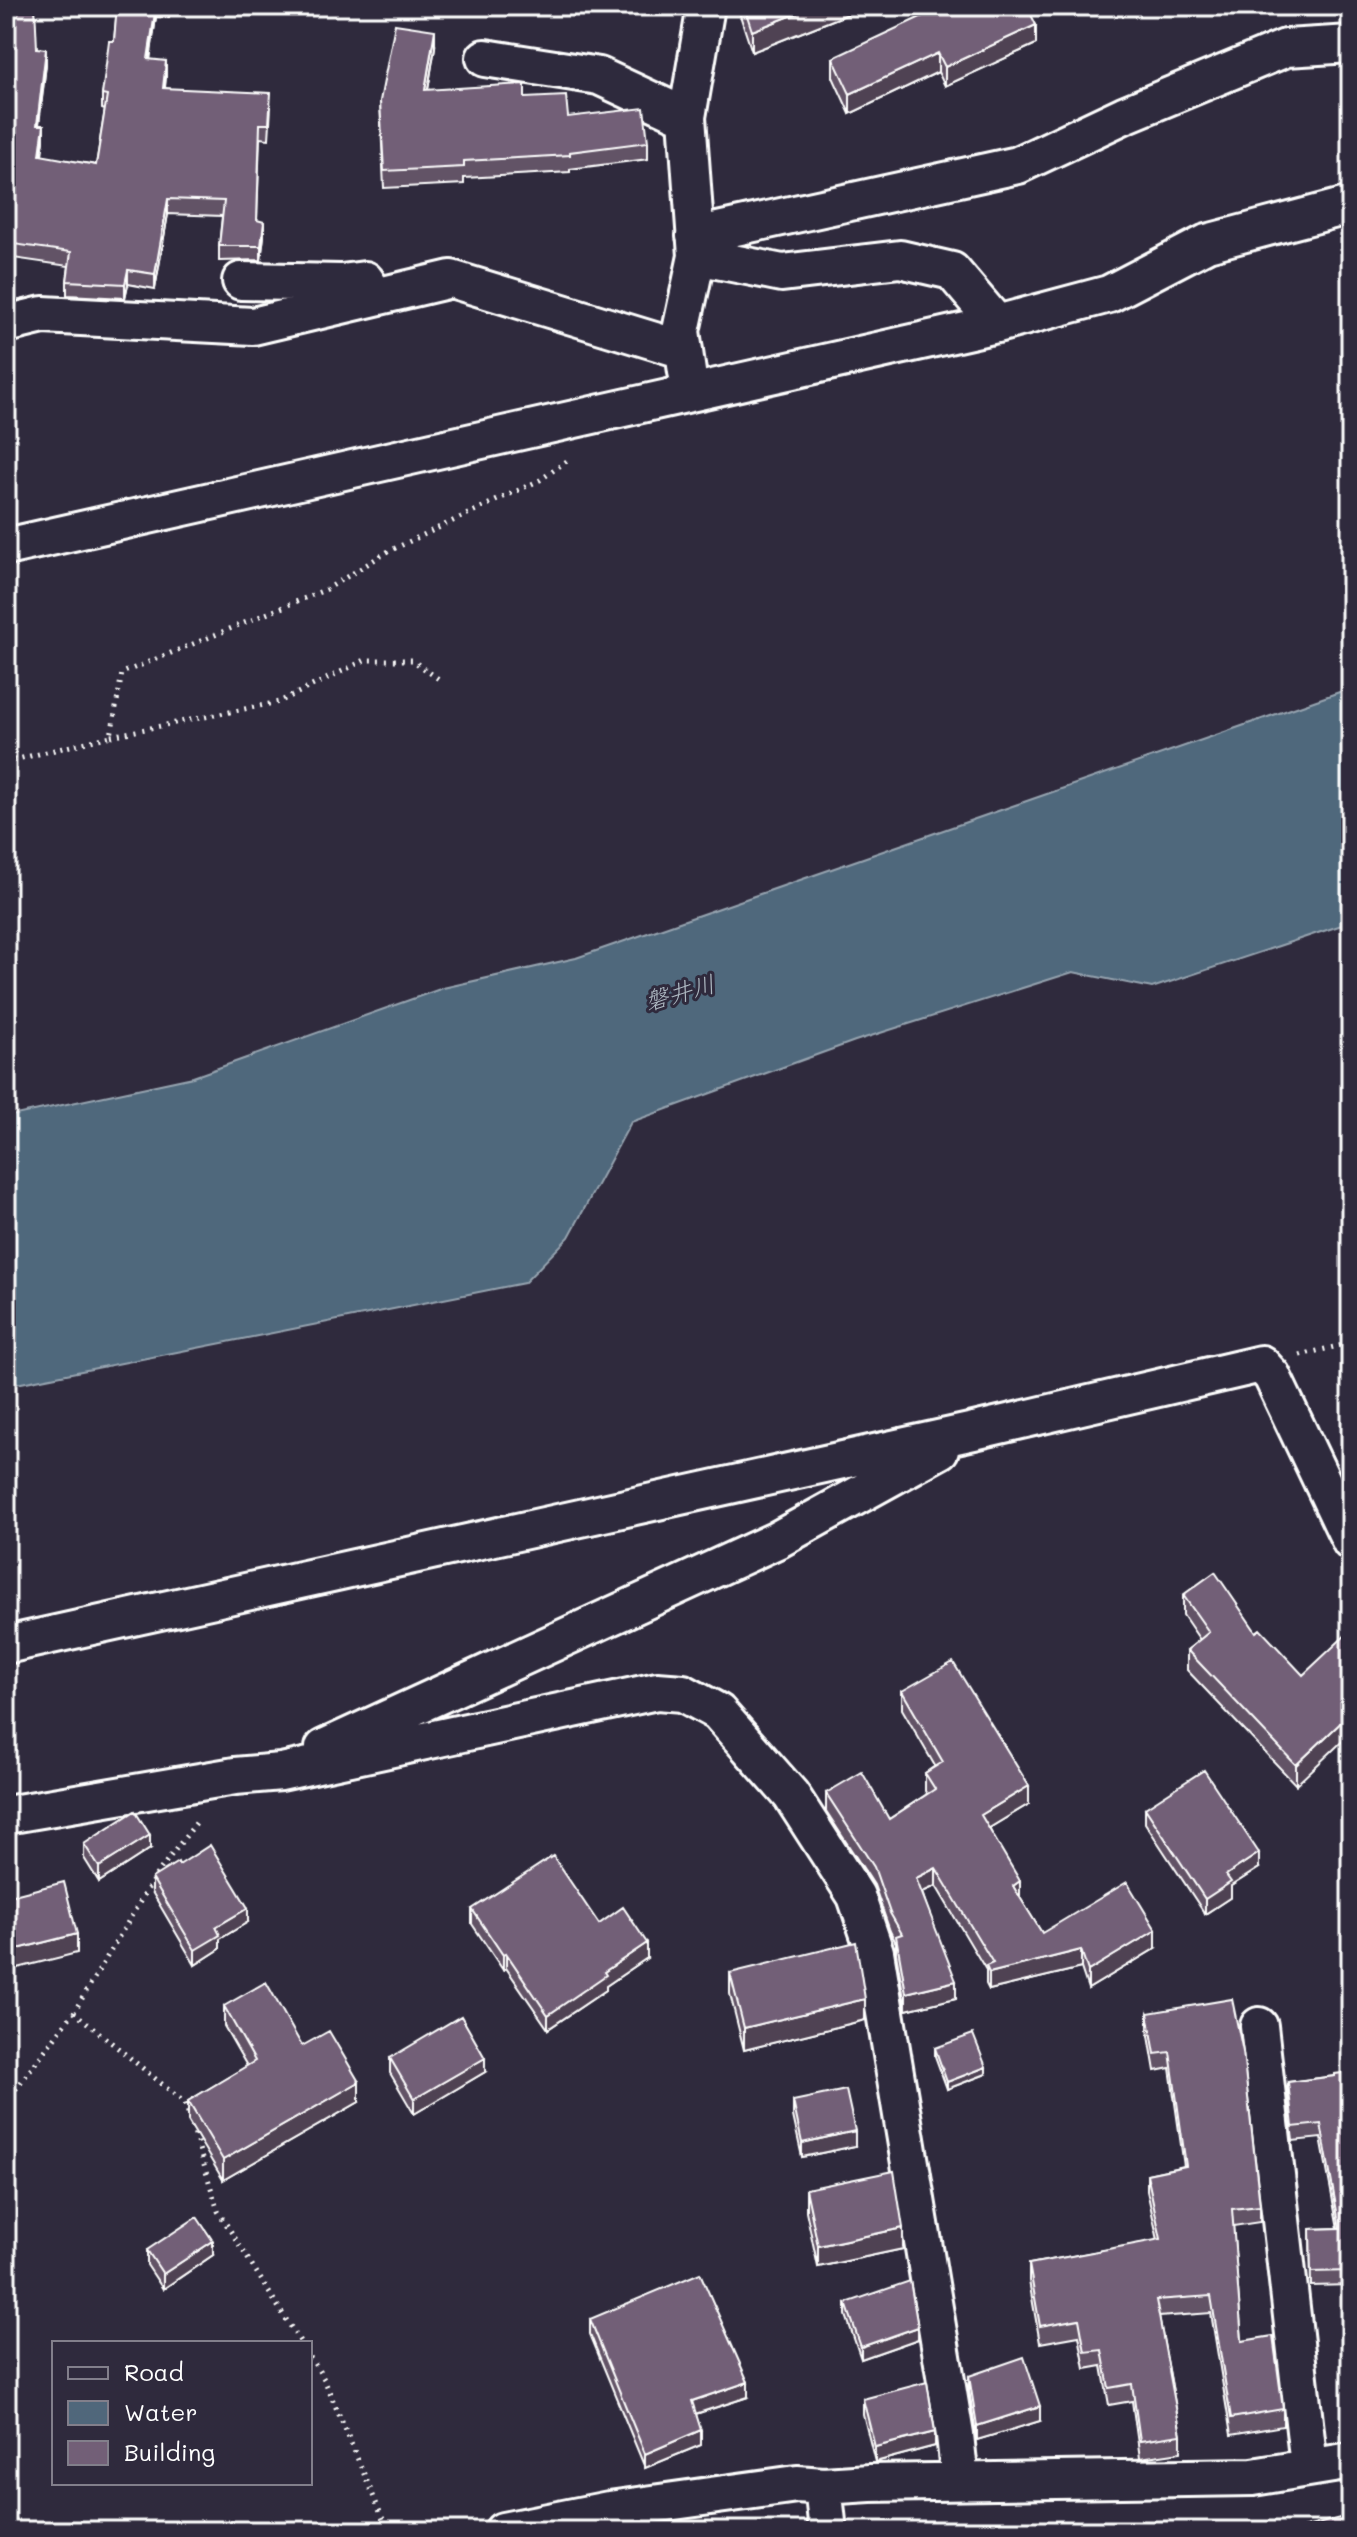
<svg xmlns="http://www.w3.org/2000/svg" width="1357" height="2537" font-family="Mali,'Klee One',sans-serif">
  <style>
    .water { fill: #50677b; stroke: #96a4b0; stroke-width: 2 }
    .lines { fill: none; stroke-linecap: round; stroke-linejoin: round }
    .minor-casing { stroke: #fff; stroke-width: 42 }
    .path { stroke: #fff; stroke-width: 5; stroke-dasharray: 2 6; stroke-linecap: butt }
    .minor { stroke: #2f2a3d; stroke-width: 36 }
    .wall { fill: #625266; stroke: #fff; stroke-width: 2 }
    .shaded-wall { fill: #504253; stroke: #fff; stroke-width: 2 }
    .building { fill: #725f77; stroke: #fff; stroke-width: 2 }
    .labels { text-anchor: middle; stroke-width: 6; stroke-linejoin: round; paint-order: stroke }
    .water-label { font-size: 24px; font-style: italic; fill: #b0bbc4; stroke: #2f2a3d }
  </style>
  <rect width="100%" height="100%" fill="#2f2a3d"/>
  <filter id="ink" filterUnits="userSpaceOnUse"><feTurbulence type="fractalNoise" baseFrequency=".0125" numOctaves="2"/><feDisplacementMap in="SourceGraphic" scale="16" xChannelSelector="R" yChannelSelector="G"/><feConvolveMatrix kernelMatrix="1 2 1 2 8 2 1 2 1" color-interpolation-filters="sRGB"/></filter>
  <g filter="url(#ink)">
    <path class="water" d="M1351,688V922L1152,988L1073,972L855,1041L631,1122L569,1237L524,1283L6,1386V1117L193,1077L443,988L576,958Z"/>
    <g class="lines">
      <defs>
        <path id="minor" d="M485,58L599,76L687,117
          M695,236L1018,165L1124,115L1286,48L1351,44
          M697,256L782,273L900,259L952,271L997,324
          M241,281L341,283L365,280L371,289
          M6,324L43,315L253,326L451,279L684,350
          M687,372L681,331L697,256L687,117L706,6
          M6,547L997,324L1109,294L1207,243L1351,205
          M6,1645L974,1431L1261,1364L1272,1376L1351,1542
          M324,1748L777,1540L940,1450
          M6,1815L235,1776L281,1772L657,1691L683,1693L718,1712L791,1795L856,1896L875,1952L955,2435L960,2481
          M1259,2026L1309,2466
          M823,2486L828,2531
          M503,2531L609,2510L797,2484L823,2486L870,2483L1253,2477L1351,2461"/>
      </defs>
      <use href="#minor" class="minor-casing"/>
      <path class="path" d="M111,736L279,702L365,660H412L440,680
        M6,762L111,736L122,673L327,589L387,552L540,480L571,458
        M1300,1355L1351,1343
        M74,2012L185,2103L218,2211L301,2343
        M6,2102L74,2012L156,1875L199,1819
        M310,2357L324,2379L388,2531"/>
      <use href="#minor" class="minor"/>
    </g>
    <path class="wall" d="M6,6L46,64L39,125L44,140L41,156L96,165L105,110L102,109V95L114,41L117,6H170L169,18L156,17L150,59L166,76L165,88L271,107L269,139L260,138L257,220L264,236L261,260L219,261V246L222,216L168,214L155,289L128,284L125,298L67,295V281L69,266L6,257Z
      M214,6H252L251,12Z
      M737,6H868L752,52Z
      M1036,44L945,86L938,72L850,114L833,77V58Z
      M435,47L428,90L525,98L568,117L648,142V159L570,169V172L464,178V184L384,188L380,101Z
      M1183,1595L1256,1632L1303,1675L1296,1785L1187,1670V1650L1200,1640L1183,1615Z
      M902,1691L1029,1804L989,1828L1020,1898L1042,1933L1156,1948L1088,1989L1081,1968L989,1990L986,1984V1970L936,1886L922,1892L956,1998L906,2010L896,1953V1943L890,1931L874,1885L826,1811V1793L889,1819L927,1794L925,1791V1773L935,1766L902,1709Z
      M1351,1799V1832L1342,1823V1808Z
      M1145,1808L1259,1868L1231,1886V1897L1205,1914L1145,1823Z
      M84,1844L150,1849L99,1882L84,1858Z
      M179,1865L248,1922L220,1939V1949L195,1965L152,1892V1878Z
      M472,1909L599,1924L647,1958L606,1986V1990L548,2029L506,1968L503,1970L472,1924Z
      M730,1973L865,2020L744,2050L730,1994Z
      M224,2006L302,2046L359,2102L223,2180L188,2121V2101L247,2066L224,2026Z
      M1148,2013L1260,2206V2222L1233,2226L1242,2341L1283,2409V2426L1231,2435L1211,2313L1159,2317L1181,2435V2452L1140,2458L1132,2401L1109,2405L1102,2366L1085,2369L1079,2336L1040,2343L1029,2281V2264L1158,2240L1147,2191V2174L1184,2166L1170,2068L1155,2071L1148,2030Z
      M935,2048L986,2074L947,2089L935,2056Z
      M390,2058L485,2072L414,2114L390,2073Z
      M1351,2072V2285L1311,2286L1310,2229L1338,2228L1321,2138L1293,2141L1288,2096V2082L1335,2076Z
      M793,2101L855,2146L802,2157L793,2116Z
      M806,2189L903,2249L818,2267L806,2211Z
      M147,2250L213,2255L163,2289L147,2265Z
      M846,2303L918,2339L861,2359L846,2315Z
      M590,2319L748,2397L696,2414L701,2445L645,2468L590,2334Z
      M969,2376L1040,2421L977,2440L969,2390Z
      M863,2399L935,2446L875,2462L863,2414Z"/>
    <path class="shaded-wall" d="M156,6V17L148,74V59Z
      M816,6H868L752,52V31Z
      M1036,25V44L945,86V67Z
      M435,30V47L425,107V90Z
      M46,49V64L37,139V125Z
      M938,53V72L850,114V94Z
      M166,61V76L163,102V88Z
      M44,125V140L40,170V155Z
      M168,199V214L155,289V274Z
      M264,222V236L261,260V246Z
      M128,270V284L125,298V284Z
      M1351,1713V1733L1296,1785V1765Z
      M1029,1786V1804L981,1833V1815Z
      M150,1835V1849L99,1882V1867Z
      M1259,1853V1868L1231,1886V1897L1205,1914V1899L1226,1875Z
      M936,1868V1886L916,1895V1878Z
      M1020,1881V1899L1013,1886Z
      M248,1908V1922L220,1939V1949L195,1965V1950L216,1927Z
      M1156,1930V1948L1088,1989V1971Z
      M77,1934V1953L6,1971V1952Z
      M647,1943V1958L606,1986V1990L548,2029V2015L604,1972Z
      M1081,1950V1968L989,1990V1973Z
      M506,1953V1968L503,1970V1955Z
      M956,1981V1998L906,2010V1993Z
      M865,1999V2020L744,2050V2028Z
      M485,2058V2072L414,2114V2099Z
      M986,2067V2074L947,2089V2082Z
      M359,2082V2102L223,2180V2160Z
      M855,2131V2146L802,2157V2143Z
      M903,2228V2249L818,2267V2246Z
      M213,2241V2255L163,2289V2274Z
      M918,2327V2339L861,2359V2347Z
      M748,2382V2397L692,2415V2401Z
      M1040,2406V2421L977,2440V2426Z
      M701,2430V2445L645,2468V2454Z
      M935,2432V2446L875,2462V2447Z"/>
    <path class="building" d="M6,6H35L37,48L46,49L37,125H44L40,155L96,165L107,96L102,95L109,41H114L117,6H156L148,59L166,61L163,88L271,93L269,124H260L257,220L264,222L261,246H219L224,201L168,199L155,274L128,270L125,284L67,281L71,252L6,243Z
      M744,6H816L752,31Z
      M944,6H1027L1036,25L945,67L938,53L850,94L833,58Z
      M395,24L435,30L425,90L525,84V98L566,96L568,117L644,108L648,142L570,152V155L464,161V167L384,171L380,101Z
      M1215,1572L1256,1632L1260,1629L1303,1675L1351,1630V1713L1296,1765L1187,1650L1209,1632L1183,1595Z
      M953,1662L1029,1786L981,1815L1020,1881L1013,1886L1042,1933L1127,1882L1156,1930L1088,1971L1081,1950L989,1973L986,1966L993,1963L936,1868L916,1878L956,1981L906,1993L896,1936L902,1934L890,1913L874,1867L826,1793L862,1772L889,1819L935,1789L925,1773L943,1762L902,1691Z
      M1204,1770L1259,1853L1226,1875L1231,1882L1205,1899L1145,1808Z
      M1351,1799V1817L1342,1808Z
      M135,1811L150,1835L99,1867L84,1844Z
      M210,1845L248,1908L216,1927L220,1935L195,1950L152,1878L178,1862L179,1865Z
      M553,1856L599,1924L623,1907L647,1943L604,1972L606,1975L548,2015L506,1953L503,1955L472,1909Z
      M64,1882L77,1934L6,1952V1897Z
      M856,1942L865,1999L744,2028L730,1973Z
      M266,1982L302,2046L329,2031L359,2082L223,2160L188,2101L255,2061L224,2006Z
      M1232,1999L1243,2052L1260,2206L1232,2209L1242,2341L1273,2336L1283,2409L1231,2418L1211,2296L1156,2300L1181,2435L1140,2441L1132,2384L1109,2388L1102,2350L1085,2352L1079,2319L1040,2326L1029,2264L1161,2239L1147,2174L1186,2166L1170,2052L1155,2054L1148,2013Z
      M461,2016L485,2058L414,2099L390,2058Z
      M973,2034L986,2067L947,2082L935,2048Z
      M1351,2072V2271L1311,2272L1310,2229L1340,2228L1321,2124L1293,2127L1288,2082L1335,2076V2074Z
      M846,2090L855,2131L802,2143L793,2101Z
      M894,2171L903,2228L818,2246L806,2189Z
      M197,2217L213,2241L163,2274L147,2250Z
      M700,2273L748,2382L692,2401L701,2430L645,2454L590,2319Z
      M910,2281L918,2327L861,2347L846,2303Z
      M1024,2357L1040,2406L977,2426L969,2376Z
      M927,2382L935,2432L875,2447L863,2399Z
      M1351,2515V2531H1291Z
      M611,2526L613,2531H600Z"/>
  </g>
  <g class="labels">
    <g class="water-label">
      <text transform="translate(680 993) rotate(-16)" y="8">磐井川</text>
    </g>
  </g>
  <rect width="1357" height="2537" fill="none" stroke="#2f2a3d" stroke-width="32"/>
  <rect x="16" y="16" width="1325" height="2505" fill="none" stroke="#fff" stroke-width="3" filter="url(#ink)"/>
  <rect x="52" y="2341" width="260" height="144" fill="#2f2a3d" stroke="#827f8b" stroke-width="2"/>
  <rect x="68" y="2367" width="40" height="12" fill="#2f2a3d" stroke="#827f8b" stroke-width="2"/>
  <text x="124" y="2381" font-size="24" fill="#ffffff">Road</text>
  <rect x="68" y="2401" width="40" height="24" fill="#50677b" stroke="#827f8b" stroke-width="2"/>
  <text x="124" y="2421" font-size="24" fill="#ffffff">Water</text>
  <rect x="68" y="2441" width="40" height="24" fill="#725f77" stroke="#827f8b" stroke-width="2"/>
  <text x="124" y="2461" font-size="24" fill="#ffffff">Building</text>
</svg>
